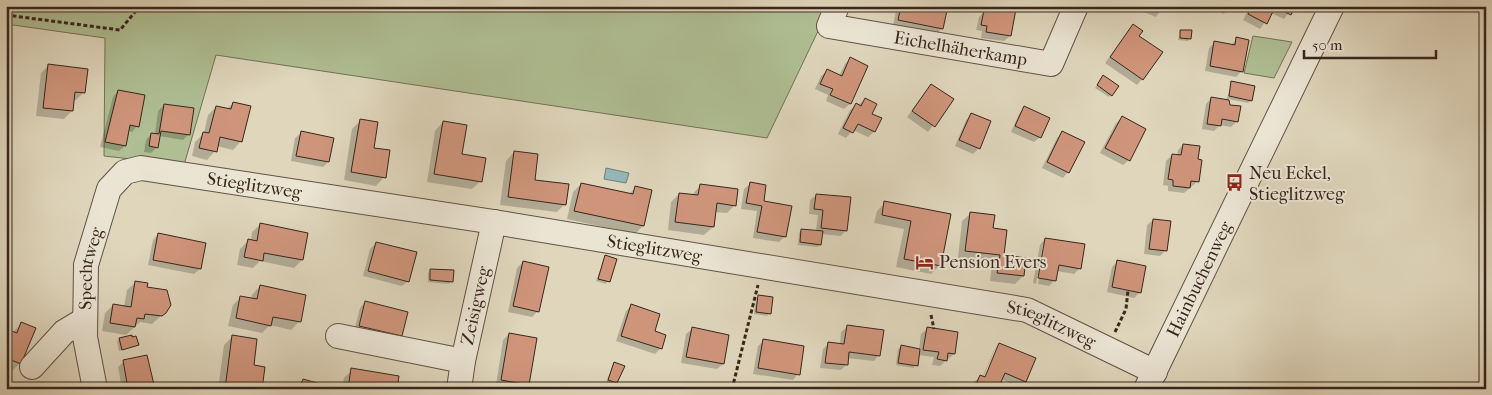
<svg xmlns="http://www.w3.org/2000/svg" width="1492" height="395" font-family="'IM FELL French Canon',serif">
  <style>
    .green { fill: #afbe93; stroke: #737258 }
    .water { fill: #95b7b8; stroke: #6f7d7a }
    .shadow { fill: #0003; fill-rule: evenodd }
    .building { fill: #cf957b; stroke: #37261d }
    .lines { fill: none; stroke-linecap: round; stroke-linejoin: round }
    .minor-casing { stroke: #615245; stroke-width: 26 }
    .path { stroke: #37261d; stroke-width: 3; stroke-dasharray: 4 2.5; stroke-linecap: butt }
    .minor { stroke: #eae4d3; stroke-width: 24 }
    .labels { text-anchor: middle; stroke-width: 4; stroke-linejoin: round; paint-order: stroke }
    .street-label { font-size: 18px; fill: #37261d; stroke: #eae4d3 }
    .poi-label { font-size: 18px; fill: #37261d; stroke: #eae4d3; text-anchor: start }
  </style>
  <rect width="100%" height="100%" fill="#dfd6bc"/>
  <filter id="stains"><feTurbulence type="fractalNoise" baseFrequency=".004" numOctaves="4"/><feColorMatrix values="0 0 0 0 .2 0 0 0 0 .09 0 0 0 0 .02 0 0 0 .5 -.17"/></filter>
  <radialGradient id="worn" r=".72"><stop offset=".6" stop-color="#630" stop-opacity="0"/><stop offset="1" stop-color="#630" stop-opacity=".3"/></radialGradient>
  <path class="green" d="M6,6H830L767,138L216,55L184,165L104,156L105,38L6,24Z
    M1253,36L1292,42L1274,78L1244,73Z"/>
  <path class="water" d="M606,168L629,173L626,183L604,179Z"/>
  <path class="shadow" d="M897,6H947L942,28L937,34L893,25Z
    M990,6L1014,10L1010,36L1004,41L981,38L982,31L976,30L979,17Z
    M1129,6H1164L1156,17Z
    M1169,6H1186L1180,12Z
    M1209,6H1230L1224,14Z
    M1250,6H1294L1284,19L1271,13L1260,29L1243,20Z
    M1133,25L1138,36L1142,79L1137,85L1105,63Z
    M1181,31L1190,38L1188,41L1178,40Z
    M1237,39L1242,71L1236,77L1205,71L1209,48L1215,42L1231,45Z
    M850,59L867,66L850,104L844,109L826,101L828,95L815,89L821,76L827,71L839,76L845,64Z
    M49,65L84,92L76,100H73L72,111L64,119L36,116L41,73Z
    M1101,79L1111,95L1109,97L1095,88Z
    M1232,83L1251,100L1248,103L1228,99L1237,121L1231,127L1220,125L1214,131L1202,129L1206,104L1211,98L1226,100Z
    M931,85L952,100L928,132L907,117Z
    M118,91L137,126L132,132L128,131L125,146L119,151L100,147L113,97Z
    M865,100L871,114L880,119L874,132L868,137L853,130L846,138L838,134L850,110Z
    M233,103L241,141L233,150L217,146L215,151L207,160L192,156L195,142L204,133L208,115L216,107L227,109Z
    M164,105L189,134L183,140L159,136L157,147L151,153L144,152L146,140L151,134H155L158,111Z
    M1024,108L1040,137L1034,142L1011,132L1019,114Z
    M971,114L979,148L973,154L955,146L966,120Z
    M1122,118L1129,160L1123,165L1100,153L1116,123Z
    M360,121L384,177L376,186L344,180L352,129Z
    M443,122L461,155L481,181L472,189L427,182L435,131Z
    M1063,132L1068,172L1063,178L1042,168L1057,138Z
    M301,133L328,162L323,167L291,161L295,138Z
    M1183,145L1196,160L1198,181L1184,193L1168,191V186L1163,185L1166,161L1172,155L1177,156L1178,150Z
    M514,152L533,181L565,204L557,212L500,205L506,161Z
    M581,184L628,195L635,188L643,226L635,234L567,219L573,192Z
    M750,184L785,236L779,242L753,238L757,211L741,209L744,189Z
    M700,186L735,205L727,213L714,212L713,227L704,235L668,230L671,202L679,194L692,195Z
    M816,195L846,230L841,236L821,234L820,244L818,247L798,245L799,233L802,230L816,231L818,215L809,214L810,200Z
    M885,203L950,215L939,266L931,274L896,267L904,229L874,223L877,211Z
    M971,213L992,229L1003,256L1023,276L1015,284L990,281L992,263L958,258L962,221Z
    M1153,220L1166,250L1160,256L1144,254L1147,225Z
    M261,224L302,260L294,268L260,261L253,268L237,265L240,249L248,241H251L252,232Z
    M158,234L200,269L194,274L148,265L153,240Z
    M1045,239L1080,268L1074,274L1057,271L1055,280L1049,286L1038,284L1045,244H1043L1036,284L1033,283L1040,245Z
    M376,243L408,281L402,286L363,276L370,249Z
    M606,256L616,260L606,284L596,281Z
    M6,258L10,259L6,271Z
    M1118,261L1140,292L1134,298L1107,292L1112,267Z
    M523,262L538,311L532,317L508,312L517,268Z
    M431,270L452,281L449,284L428,282V273Z
    M136,282L146,288L165,312L152,324L140,322L126,335L102,331L105,313L113,305L124,307L127,290Z
    M260,286L299,322L291,330L270,325L262,333L228,326L233,305L241,297L251,299L252,295Z
    M759,296L769,313L767,316L754,314L756,299Z
    M365,302L401,336L395,341L354,331L360,308Z
    M631,306L653,332L661,348L655,354L616,341L626,311Z
    M21,324L20,363L12,371L6,369V331L13,332Z
    M847,327L879,355L874,361L847,358L846,365L841,370L820,368L823,349L829,343L840,345L841,332Z
    M692,329L723,364L717,369L681,363L686,334Z
    M927,329L954,354L940,366L932,365L934,357L918,355L914,368L896,365L898,349L901,347L919,350L921,334Z
    M509,334L528,384L523,389L496,385L503,340Z
    M232,337L252,366L261,389H218L224,345Z
    M119,339L137,345L119,351L117,341Z
    M763,341L798,374L793,380L753,374L758,346Z
    M1000,344L1025,381L1019,387L1001,379L997,389H971L974,382L980,377L982,378L994,350ZM995,349H998L983,383L981,382Z
    M124,361L153,389H122L118,367Z
    M614,363L616,382L613,385L606,382Z
    M352,370L395,389H342L344,378Z"/>
  <path class="building" d="M901,6H948L943,29L898,20Z
    M990,6L1016,9L1011,36L986,32L987,26L981,25L984,10L989,11Z
    M1252,6H1295L1291,15L1275,7L1267,24L1248,14Z
    M1133,24L1143,31L1139,36L1163,52L1143,80L1110,57Z
    M1180,30H1192L1191,39L1180,38Z
    M1236,37L1249,40L1243,72L1210,66L1214,41L1235,45Z
    M850,57L868,66L851,104L830,95L833,89L820,84L827,69L842,76Z
    M48,64L88,69L85,93L75,92L73,111L43,108Z
    M1103,75L1119,86L1112,96L1097,85Z
    M1231,81L1255,86L1252,101L1229,96Z
    M931,84L954,99L935,127L912,111Z
    M118,90L145,95L139,127L130,125L126,146L105,142Z
    M1211,97L1229,100L1230,105L1241,106L1238,122L1222,119L1221,126L1207,124Z
    M865,98L877,104L872,114L882,118L875,132L858,124L853,133L843,128L856,103L861,106Z
    M233,102L251,106L242,142L220,137L217,152L199,148L203,132L209,133L216,106L231,109Z
    M164,104L194,108L190,135L161,131L158,148L149,146L151,133L159,134Z
    M1024,106L1050,118L1041,138L1015,126Z
    M971,113L991,121L980,149L959,140Z
    M1122,116L1146,129L1130,161L1105,148Z
    M360,119L378,122L374,148L390,150L386,178L351,172Z
    M443,121L467,125L462,154L486,158L482,182L434,174Z
    M301,131L334,138L329,162L296,156Z
    M1062,131L1085,142L1069,173L1047,162Z
    M1183,144L1200,146L1198,159L1202,160L1199,182L1191,181L1190,188L1173,186V180L1168,179L1172,154L1181,155Z
    M514,151L538,154L535,180L569,184L566,205L508,197Z
    M750,182L766,185L764,201L792,206L786,237L757,232L762,206L746,203Z
    M581,183L633,194L635,186L652,190L644,226L574,211Z
    M700,184L738,189L736,206L717,203L714,227L675,222L679,193L698,195Z
    M816,194L851,197L847,231L821,228L823,210L814,209Z
    M884,201L951,214L941,266L904,259L911,221L882,215Z
    M970,212L995,215L993,228L1007,230L1004,255L1026,258L1024,276L997,273L1000,255L965,251Z
    M1153,219L1171,221L1167,251L1149,249Z
    M260,223L308,233L303,260L264,253L263,261L244,257L248,239L257,241Z
    M801,229L823,231L821,245L800,242Z
    M158,233L206,243L201,269L153,260Z
    M1045,238L1085,244L1081,269L1059,265L1056,281L1038,278Z
    M376,242L417,252L409,282L368,271Z
    M605,255L617,259L610,282L598,279Z
    M1117,260L1146,266L1141,293L1112,287Z
    M523,261L549,267L539,312L513,306Z
    M430,269L454,270L453,282L430,280Z
    M135,281L148,283L147,287L167,290L171,305L166,313L162,316L145,314L144,319L137,318L135,327L110,323L113,304L131,307Z
    M260,285L306,295L301,322L273,317L271,326L236,318L240,296L257,299Z
    M758,295L773,297L771,314L756,312Z
    M365,301L408,312L402,336L359,326Z
    M631,304L660,314L655,331L666,335L662,349L621,336Z
    M21,322L36,328L21,364L6,358V329L17,333Z
    M847,325L884,330L880,356L849,352L848,365L825,363L828,342L844,344Z
    M692,327L729,335L724,364L686,357Z
    M927,327L958,332L955,354L948,353L947,361L937,359L939,352L923,350Z
    M509,333L537,338L529,385L501,380Z
    M132,335V337L136,336L139,345L122,350L119,338Z
    M232,335L257,339L254,365L265,367L262,389H225Z
    M763,339L804,346L800,375L758,368Z
    M999,343L1036,358L1026,382L1005,373L998,389H974L980,375L985,377Z
    M901,345L920,349L918,366L898,363Z
    M147,355L155,389H128L123,360Z
    M614,362L625,366L617,383L608,380Z
    M351,368L399,376L397,389H348Z
    M303,379L324,385L323,389H299Z"/>
  <g class="lines">
    <defs>
      <g id="minor">
        <path id="s1" d="M837,6L829,26L1051,64L1076,6"/>
        <path d="M338,336L463,361"/>
        <path d="M32,367L64,332L84,320"/>
        <path id="s2" d="M95,389L85,337L86,265L109,189L125,172L141,168L494,222L1027,310L1155,372"/>
        <path id="s3" d="M459,389L463,361L494,222"/>
        <path id="s4" d="M1146,389L1332,6"/>
      </g>
    </defs>
    <use href="#minor" class="minor-casing"/>
    <path class="path" d="M6,15L120,30L140,6
      M931,315L934,329
      M1115,332L1126,309L1128,290
      M732,389L758,285"/>
    <use href="#minor" class="minor"/>
  </g>
  <defs>
    <symbol id="bus-bare" viewBox="-9 -9 18 18"><path d="M-5-6H5V4H4V6H2V4H-2V6H-4V4H-5ZM-3.5-4V0h7V-4ZM-3.5 1.2v1.5H-2V1.2ZM2 1.2v1.5H3.5V1.2Z" fill="#8f2418" stroke="#eae4d3" stroke-width="2.5" paint-order="stroke"/></symbol>
    <symbol id="hotel-bare" viewBox="-9 -9 18 18"><path d="M-6-4.5h1.5V1H6V5H4.5V3h-9V5H-6ZM-4 0a1.8 1.8 0 1 1 3.6 0ZM.5 0V-2.5h3Q6-2.5 6 0Z" fill="#8f2418" stroke="#eae4d3" stroke-width="2.5" paint-order="stroke"/></symbol>
  </defs>
  <g fill-rule="evenodd">
    <use href="#bus-bare" x="1222" y="170" width="25" height="25"/>
    <use href="#hotel-bare" x="912" y="250" width="25" height="25"/>
  </g>
  <g class="labels">
    <g class="street-label">
      <text dy="6" stroke="none"><textPath href="#s1" startOffset="155">Eichelhäherkamp</textPath></text>
      <text dy="6" stroke="none"><textPath href="#s2" startOffset="359">Stieglitzweg</textPath></text>
      <text dy="6" stroke="none"><textPath href="#s2" startOffset="764">Stieglitzweg</textPath></text>
      <text dy="6" stroke="none"><textPath href="#s2" startOffset="122">Spechtweg</textPath></text>
      <text dy="6" stroke="none"><textPath href="#s4" startOffset="122">Hainbuchenweg</textPath></text>
      <text dy="6" stroke="none"><textPath href="#s3" startOffset="85">Zeisigweg</textPath></text>
      <text dy="6" stroke="none"><textPath href="#s2" startOffset="1169">Stieglitzweg</textPath></text>
    </g>
    <g class="poi-label">
      <text x="1249" y="179">Neu Eckel,<tspan x="1249" dy="21">Stieglitzweg</tspan></text>
      <text x="939" y="268">Pension Evers</text>
    </g>
  </g>
  <rect width="1492" height="395" fill="none" stroke="#dfd6bc" stroke-width="25"/>
  <rect x="8" y="8" width="1477" height="380" fill="none" stroke="#37261d" stroke-width="2.5"/>
  <rect x="12" y="12" width="1467" height="370" fill="none" stroke="#37261d"/>
  <path d="M1304 50v8h132v-8" fill="none" stroke="#37261d" stroke-width="2.5"/>
  <text x="1312" y="50" font-size="15" fill="#37261d" stroke="#eae4d3" stroke-width="4" paint-order="stroke">50 m</text>
  <rect width="100%" height="100%" filter="url(#stains)"/>
  <rect width="100%" height="100%" fill="url(#worn)"/>
</svg>
